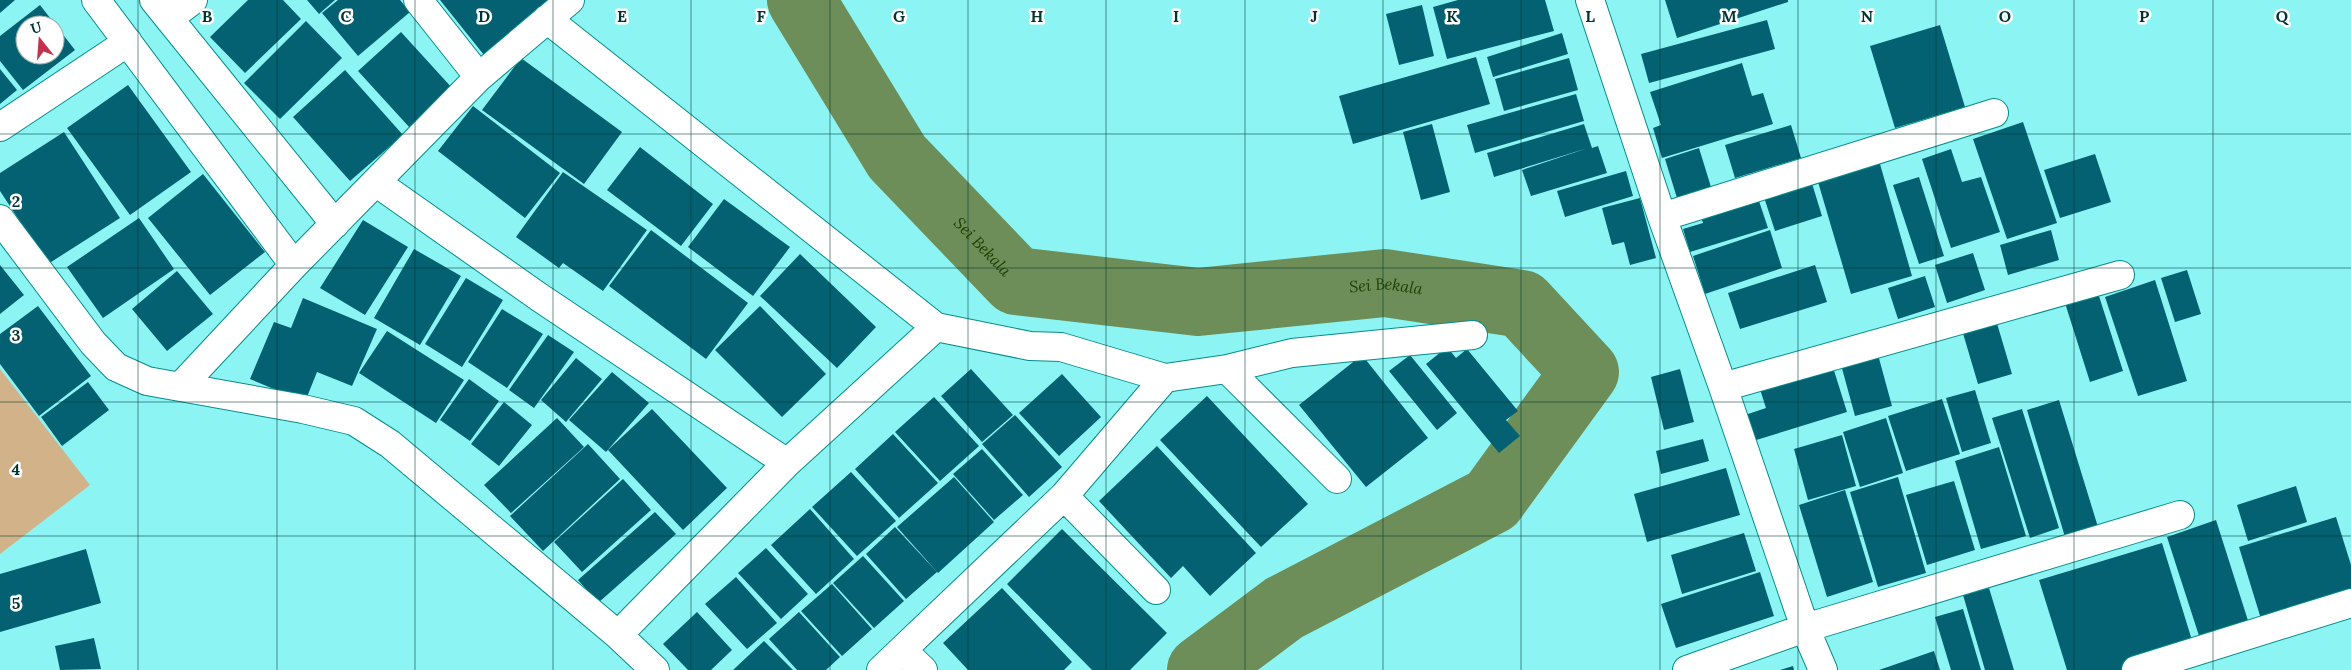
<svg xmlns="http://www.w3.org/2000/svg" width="2351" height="670" font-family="Lora,serif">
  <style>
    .green { fill: #d1b289 }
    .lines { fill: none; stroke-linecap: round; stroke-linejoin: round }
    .river { stroke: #6d8e59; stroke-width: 68 }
    .building { fill: #046171; fill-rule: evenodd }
    .street-casing { stroke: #058c8c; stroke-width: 30 }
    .street { stroke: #fff; stroke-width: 28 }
    .grid { fill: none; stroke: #023434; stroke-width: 1; stroke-opacity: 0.55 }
    .labels { text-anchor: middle; stroke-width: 5; stroke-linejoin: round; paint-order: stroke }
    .water-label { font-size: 16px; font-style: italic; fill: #214105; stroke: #fff }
    .grid-label { font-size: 16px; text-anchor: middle; font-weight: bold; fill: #023434; stroke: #fff; stroke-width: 5; stroke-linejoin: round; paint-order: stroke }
  </style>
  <rect width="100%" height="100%" fill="#8cf5f4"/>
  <path class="green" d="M0,369L90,485L0,554Z"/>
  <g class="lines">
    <path class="river" id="s1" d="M801,0L897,157L1016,281L1198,302L1385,283L1522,304L1585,372L1492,500L1284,608L1201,670"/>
  </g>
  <path class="building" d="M0,0H15L0,13Z
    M248,0H283L301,19L245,73L210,37Z
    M307,0H335L319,14Z
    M338,0H400L410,12L358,56L322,13Z
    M440,0H554L484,55Z
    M1458,0H1545L1554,31L1447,59L1433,7Z
    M1665,0H1788V2L1677,38Z
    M40,5L75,50L23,90L0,61V36ZM25,25H55V55H25Z
    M1422,5L1434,56L1399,65L1386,14Z
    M1767,20L1775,49L1649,83L1641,54Z
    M306,21L342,58L280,119L244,83Z
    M1940,25L1965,107L1895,128L1870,46Z
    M401,32L453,89L410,128L358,71Z
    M1562,33L1568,54L1493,77L1487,57Z
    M1476,57L1490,104L1353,144L1339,96Z
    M521,58L622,132L584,184L482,110Z
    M1569,58L1578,90L1504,111L1495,79Z
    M1742,63L1752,96L1763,93L1773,124L1662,158L1653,128L1661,125L1650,92Z
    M0,69L17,90L0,104Z
    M345,70L403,135L350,181L293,117Z
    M128,85L191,172L130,215L67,128Z
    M1576,94L1584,121L1475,153L1467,125Z
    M473,106L560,173L525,218L438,151Z
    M2023,122L2057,223L2007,239L1973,139Z
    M1432,124L1450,192L1421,200L1403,132Z
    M1584,124L1592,148L1598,146L1607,173L1531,196L1522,170L1588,148L1494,177L1487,153Z
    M1791,125L1801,158L1735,178L1725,145Z
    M64,132L120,218L48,264L0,191V173Z
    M640,147L713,204L681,246L607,190Z
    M1699,148L1711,187L1677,198L1665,159Z
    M1951,149L1962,182L1981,177L2000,232L1951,248L1922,159Z
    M2095,154L2111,202L2060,218L2044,170Z
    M1878,157L1912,276L1851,294L1816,175Z
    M1626,171L1633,196L1565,217L1557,191Z
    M563,172L647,230L603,291L563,263L559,268L516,237Z
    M203,174L265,252L210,295L148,218Z
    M1810,177L1822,216L1775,231L1762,191Z
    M1919,177L1944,256L1919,264L1893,185Z
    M1756,192L1768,228L1690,252L1683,229L1703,223L1699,210Z
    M1640,198L1656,258L1630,265L1624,242L1612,245L1602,208Z
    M724,199L790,247L753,296L688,247Z
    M139,218L174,269L103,318L67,267Z
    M363,220L408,247L365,315L320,288Z
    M651,230L748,303L706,359L609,286Z
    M1770,230L1782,268L1705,294L1693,256Z
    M2051,230L2059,260L2008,275L2000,245Z
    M414,249L461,276L420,345L374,318Z
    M1973,253L1985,290L1947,303L1935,265Z
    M800,254L876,327L837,368L760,296Z
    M0,265L24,295L0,314Z
    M1815,265L1827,302L1740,329L1728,293Z
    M2187,270L2201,314L2175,322L2161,278Z
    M177,271L213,314L167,351L132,309Z
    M1925,276L1935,307L1898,319L1888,288Z
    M466,278L503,300L462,367L425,344Z
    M2155,280L2187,381L2138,396L2105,297Z
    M2098,293L2123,371L2090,382L2065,303Z
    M303,298L377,329L352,386L317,372L305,402L250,379L274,322L291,328Z
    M38,306L91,376L39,416L0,364V334Z
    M760,306L826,374L782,417L715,350Z
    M502,309L543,334L507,388L468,362Z
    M1996,320L2012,374L1978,384L1962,330Z
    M387,331L464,380L436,423L359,373Z
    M548,335L574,352L534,408L509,390Z
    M1447,347L1456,358L1467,349L1518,411L1506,420L1520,436L1499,453L1426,364Z
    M1877,351L1892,406L1855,416L1840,361Z
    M1362,355L1428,438L1366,487L1299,405Z
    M1410,355L1457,413L1437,430L1389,371Z
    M576,358L602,379L566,422L541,400Z
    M1831,361L1847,412L1753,441L1745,415L1766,408L1758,383Z
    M971,369L1013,415L982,442L941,396Z
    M1680,369L1694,422L1664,430L1651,377Z
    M612,372L649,403L606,452L569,420Z
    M1062,374L1101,417L1059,456L1019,413Z
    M469,379L499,401L470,441L440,420Z
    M88,382L109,410L62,446L41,417Z
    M1975,390L1991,443L1962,452L1946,398Z
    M1207,396L1308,504L1261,547L1160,440Z
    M934,397L979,446L940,481L895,432Z
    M1942,399L1960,454L1906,471L1888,416Z
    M2059,400L2098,527L2065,537L2027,410Z
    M504,402L532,425L499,466L471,444Z
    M652,409L727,488L683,530L608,450Z
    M2022,409L2059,528L2030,538L1992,418Z
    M1015,415L1062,467L1029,497L982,444Z
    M557,418L584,447L511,513L484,485Z
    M1886,418L1903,473L1860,487L1843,432Z
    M893,434L938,483L899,518L855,469Z
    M1842,435L1856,486L1808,500L1794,449Z
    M1703,439L1709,461L1661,474L1656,451Z
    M588,444L620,479L543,551L510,516Z
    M1157,446L1256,553L1210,596L1183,566L1171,578L1099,501Z
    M1999,447L2026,536L1981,549L1955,461Z
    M982,449L1023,495L994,520L953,474Z
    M1726,468L1740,515L1647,542L1634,494Z
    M851,472L896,521L857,556L812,507Z
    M954,477L994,522L938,573L897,527Z
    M1898,477L1926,573L1878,587L1850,492Z
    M623,479L651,510L582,572L554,542Z
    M1954,481L1975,550L1927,565L1906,495Z
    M2296,486L2307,522L2248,541L2237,505Z
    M1845,490L1873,582L1827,597L1799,505Z
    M810,509L854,559L816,594L771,545Z
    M655,512L676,534L598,603L578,580Z
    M2336,517L2351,565V591L2261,619L2239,547Z
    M2216,520L2251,630L2202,645L2167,537Z
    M895,527L937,572L906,599L866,554Z
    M1062,529L1167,633L1130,670H1092L1007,584Z
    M1744,533L1756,571L1682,594L1671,555Z
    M2162,543L2195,650L2130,670H2067L2039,580Z
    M766,548L808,594L781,619L738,573Z
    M86,549L101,603L0,632V574Z
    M863,556L904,601L874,628L833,583Z
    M1760,572L1774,616L1676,648L1661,604Z
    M736,577L777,623L747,649L705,604Z
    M832,584L872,629L842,656L801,611Z
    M1002,588L1072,662L1064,670H968L943,643Z
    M1989,588L2014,670H1985L1963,595Z
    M1963,609L1981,670H1951L1935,617Z
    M697,612L732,650L711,670H688L663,644Z
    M799,612L840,657L826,670H797L769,639Z
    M94,638L101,669L60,670L55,646Z
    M764,641L793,670H733Z
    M1934,651L1940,670H1879Z
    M1793,666L1794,670H1780Z"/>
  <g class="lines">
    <defs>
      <path id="street" d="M96,0L294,265
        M154,0L335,224
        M418,0L479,77
        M1590,0L1662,217L1723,387L1805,628L1823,670
        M169,18L193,0
        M547,19L936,327
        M0,127L128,42
        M377,183L539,297L787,463
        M1662,217L1994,113
        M0,219L93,343L116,367L147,381L303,409L354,421L390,444L618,635L787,463L936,327L1030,346L1061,347L1165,378L1227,369L1292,353L1473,335
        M1227,369L1337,479
        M181,386L294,265L479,77L570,0
        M1723,387L2120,275
        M1064,496L1156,590
        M618,635L655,670
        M902,650L923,670
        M881,670L1064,496L1165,378
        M1687,670L1805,628L2180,515
        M2136,670L2351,603"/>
    </defs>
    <use href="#street" class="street-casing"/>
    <use href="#street" class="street"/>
  </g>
  <path class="grid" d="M138,0V670M277,0V670M415,0V670M553,0V670M691,0V670M830,0V670M968,0V670M1106,0V670M1245,0V670M1383,0V670M1521,0V670M1660,0V670M1798,0V670M1936,0V670M2074,0V670M2213,0V670M0,134H2351M0,268H2351M0,402H2351M0,536H2351"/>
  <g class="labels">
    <g class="water-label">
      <text dy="6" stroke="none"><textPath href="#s1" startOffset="308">Sei Bekala</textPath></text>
      <text dy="6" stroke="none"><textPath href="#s1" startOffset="728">Sei Bekala</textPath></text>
    </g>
  </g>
  <g class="grid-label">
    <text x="207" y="22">B</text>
    <text x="346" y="22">C</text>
    <text x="484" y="22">D</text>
    <text x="622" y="22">E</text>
    <text x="761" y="22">F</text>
    <text x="899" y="22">G</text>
    <text x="1037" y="22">H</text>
    <text x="1176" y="22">I</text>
    <text x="1314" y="22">J</text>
    <text x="1452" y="22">K</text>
    <text x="1590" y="22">L</text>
    <text x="1729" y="22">M</text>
    <text x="1867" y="22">N</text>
    <text x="2005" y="22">O</text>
    <text x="2144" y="22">P</text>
    <text x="2282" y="22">Q</text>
    <text x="16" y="207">2</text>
    <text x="16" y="341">3</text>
    <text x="16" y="475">4</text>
    <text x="16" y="609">5</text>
  </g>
  <g transform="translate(40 40) rotate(343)"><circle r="24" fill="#ffffff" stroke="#9aaeae"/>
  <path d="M0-4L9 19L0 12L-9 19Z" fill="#c33350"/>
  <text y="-8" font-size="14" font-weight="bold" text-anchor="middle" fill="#023434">U</text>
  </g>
</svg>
